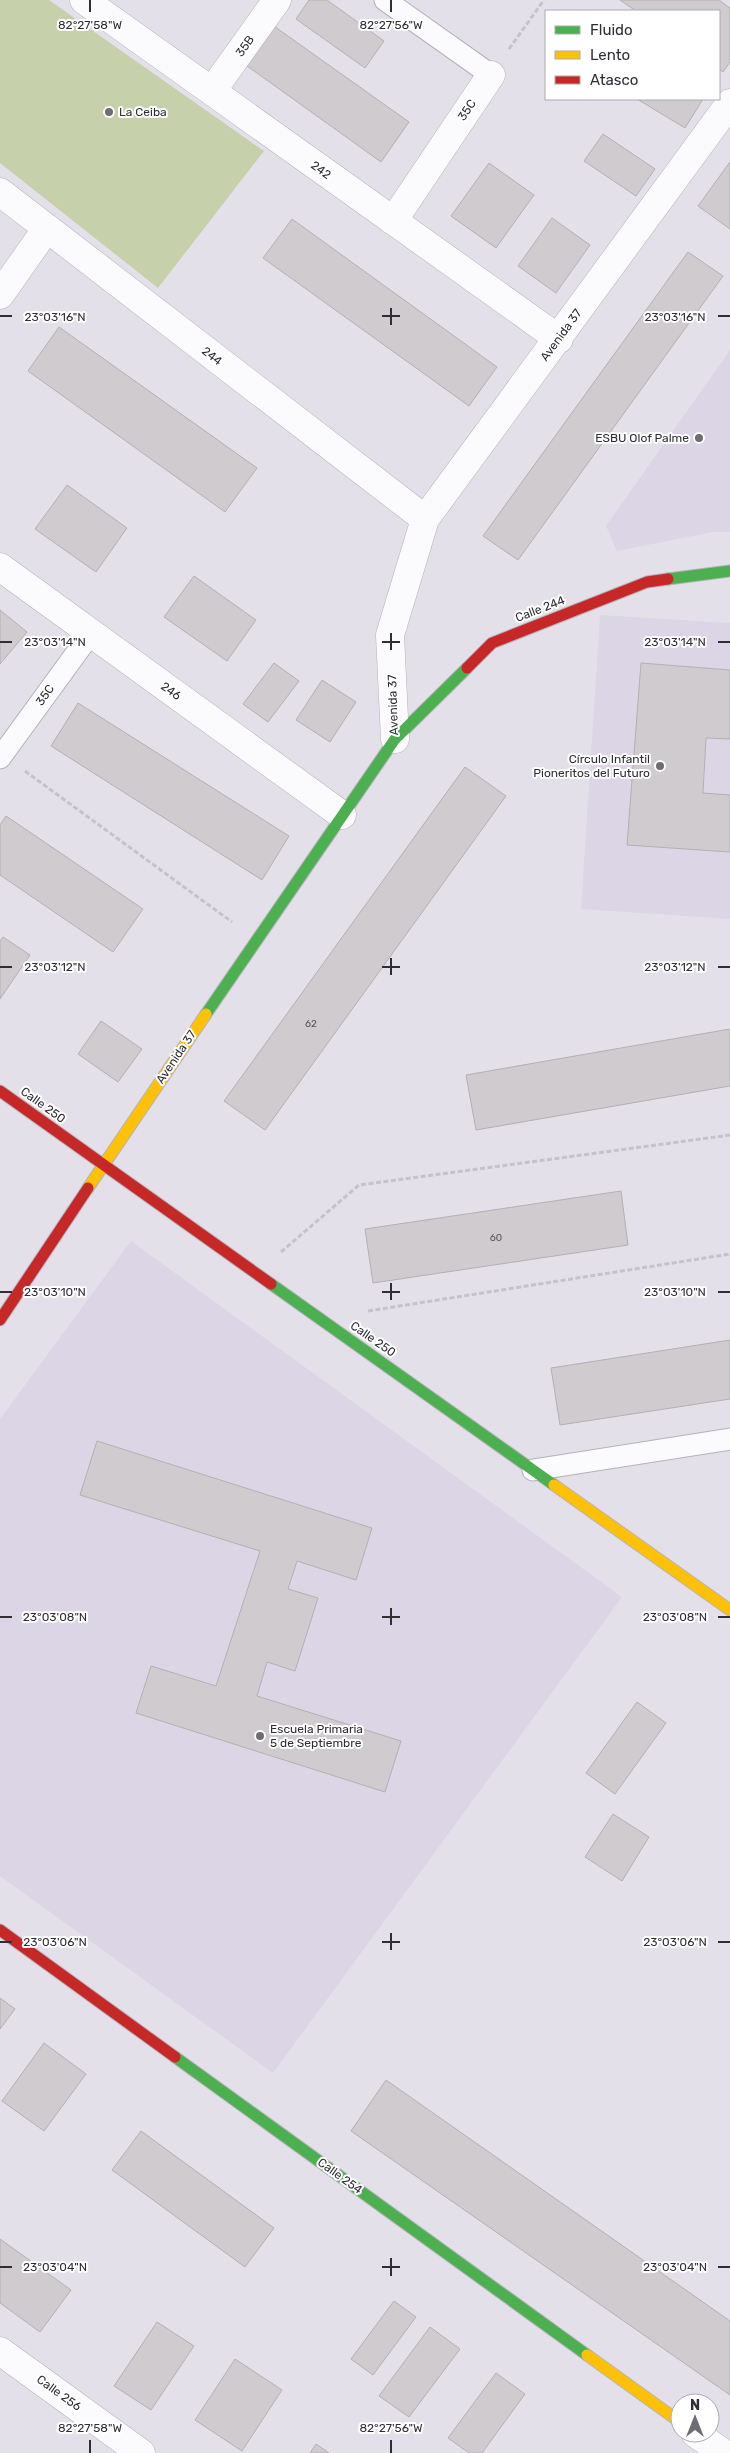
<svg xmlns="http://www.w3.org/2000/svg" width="730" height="2453" font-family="Rubik,sans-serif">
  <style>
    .built { fill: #dbd5e6 }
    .green { fill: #c6d0ab }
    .building { fill: #d0cbce; stroke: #b5afb2 }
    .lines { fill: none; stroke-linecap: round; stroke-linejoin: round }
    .lane-casing { stroke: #b5b2ba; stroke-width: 23 }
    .street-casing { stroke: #b5b2ba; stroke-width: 29 }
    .fast-casing { stroke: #b5b2ba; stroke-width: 13 }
    .slow-casing { stroke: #b5b2ba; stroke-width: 13 }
    .jam-casing { stroke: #b5b2ba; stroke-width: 13 }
    .path { stroke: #c4c3c5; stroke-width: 3; stroke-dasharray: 5 2.5; stroke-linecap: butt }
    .lane { stroke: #fbfafc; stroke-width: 21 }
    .street { stroke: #fbfafc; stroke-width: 28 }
    .fast { stroke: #4caf50; stroke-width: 11 }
    .slow { stroke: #ffc107; stroke-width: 11 }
    .jam { stroke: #c62828; stroke-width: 11 }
    .ticks { fill: none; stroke: #302e35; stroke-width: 2 }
    .poi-dot { fill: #6f6c74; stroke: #fff; stroke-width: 2 }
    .labels { text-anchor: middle; stroke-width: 4; stroke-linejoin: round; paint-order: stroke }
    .number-label { font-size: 10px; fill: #58555b }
    .street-label { font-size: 12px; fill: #302e35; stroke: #fff }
    .poi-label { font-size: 12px; fill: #302e35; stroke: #fff; text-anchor: start }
    .ticks-label { font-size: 12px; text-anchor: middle; fill: #302e35; stroke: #fff; stroke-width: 4; stroke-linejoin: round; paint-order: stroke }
  </style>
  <rect width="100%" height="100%" fill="#e4e0ea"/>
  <path class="built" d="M730,350V532H713L617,551L606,526Z
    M600,615L730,623V919L581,909Z
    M131,1241L622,1597L273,2073L0,1876V1419Z"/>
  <path class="green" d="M0,0H49L264,151L158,288L0,163Z"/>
  <path class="building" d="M309,0H327L384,41L365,68L296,19Z
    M620,0H719L730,8V62L723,72L719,69V11H636Z
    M271,24L409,122L381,162L243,63Z
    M637,99H703L685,128Z
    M603,134L655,169L636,196L584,161Z
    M730,162V229L698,206Z
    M489,163L534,195L496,248L451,216Z
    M552,218L590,245L556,293L518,266Z
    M292,219L497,367L469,406L263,258Z
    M688,252L723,276L518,560L483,536Z
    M59,327L257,468L225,512L28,371Z
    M67,485L127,528L96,572L35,529Z
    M194,576L256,620L227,661L164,617Z
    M0,610L27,632L0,664Z
    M274,663L299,681L268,722L243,704Z
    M641,663L730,670V739L706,738L703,793L730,795V852L627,845Z
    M322,680L356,702L330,742L296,720Z
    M78,703L289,836L262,880L51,746Z
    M465,767L506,796L265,1130L224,1101Z
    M6,816L143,909L113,952L0,875V825Z
    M3,937L30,955L0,999V941Z
    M101,1021L142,1049L118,1082L78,1054Z
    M730,1029V1086L476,1130L466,1075Z
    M621,1191L628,1245L373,1283L365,1229Z
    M730,1340V1399L560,1425L551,1368Z
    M97,1441L372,1528L356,1580L297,1561L288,1589L318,1598L295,1671L267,1662L257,1696L401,1741L385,1792L136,1713L151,1666L216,1686L260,1551L80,1495Z
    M637,1702L666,1723L615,1794L586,1773Z
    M613,1814L649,1837L622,1881L585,1857Z
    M0,1998L15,2009L0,2029Z
    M44,2043L86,2074L44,2131L2,2101Z
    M386,2080L730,2321V2395L351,2131Z
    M141,2131L274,2228L245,2267L112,2170Z
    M0,2239L71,2290L40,2332L0,2303Z
    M394,2301L416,2317L373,2375L351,2359Z
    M157,2322L194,2346L151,2410L114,2386Z
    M430,2327L460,2349L409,2417L379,2396Z
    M235,2359L282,2390L242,2451L195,2420Z
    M496,2373L525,2394L482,2453H469L448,2438Z
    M316,2444L329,2453H310Z"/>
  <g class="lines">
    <defs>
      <path id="lane" d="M385,0L491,75
        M0,758L91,633
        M533,1470L730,1439"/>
      <path id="street" d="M84,0L559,339
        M212,91L277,0
        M0,192L425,519
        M393,221L491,75
        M0,295L47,228
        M0,567L342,815
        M395,739L390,635L425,519L730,103
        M0,2351L141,2453
        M695,2433L723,2453"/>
      <path id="fast" d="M668,579L730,571
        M206,1014L395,739L467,668
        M271,1284L554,1485
        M175,2057L587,2355"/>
      <path id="slow" d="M88,1188L206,1014
        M554,1485L730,1610
        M587,2355L680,2422"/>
      <path id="jam" d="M467,668L492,643L647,582L668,579
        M0,1091L271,1284
        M0,1320L88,1188
        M0,1930L175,2057"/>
    </defs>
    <use href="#lane" class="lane-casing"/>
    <use href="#street" class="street-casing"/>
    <use href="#fast" class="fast-casing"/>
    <use href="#slow" class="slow-casing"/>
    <use href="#jam" class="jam-casing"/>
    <path class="path" d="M509,49L544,0
      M25,771L232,922
      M281,1252L359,1185L730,1135
      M368,1311L730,1254"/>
    <use href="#lane" class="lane"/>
    <use href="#street" class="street"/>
    <use href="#fast" class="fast"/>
    <use href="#slow" class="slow"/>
    <use href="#jam" class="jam"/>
  </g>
  <path class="ticks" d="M90,0V12M391,0V12M391,308V325M0,316H12M382,316H400M718,316H730M391,633V650M0,642H12M382,642H400M718,642H730M391,958V975M0,967H12M382,967H400M718,967H730M391,1283V1300M0,1292H12M382,1292H400M718,1292H730M391,1608V1625M0,1617H12M382,1617H400M718,1617H730M391,1933V1950M0,1942H12M382,1942H400M718,1942H730M391,2258V2276M0,2267H12M382,2267H400M718,2267H730M90,2440V2453M391,2440V2453"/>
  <g class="poi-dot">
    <circle cx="109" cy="112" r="5"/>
    <circle cx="699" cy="438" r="5"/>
    <circle cx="660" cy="766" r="5"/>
    <circle cx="260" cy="1736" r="5"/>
  </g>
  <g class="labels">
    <g class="number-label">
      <text x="311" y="1027">62</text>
      <text x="496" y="1241">60</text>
    </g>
    <g class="street-label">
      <text transform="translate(245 46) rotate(-55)" y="4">35B</text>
      <text transform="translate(467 110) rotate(-56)" y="4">35C</text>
      <text transform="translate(321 170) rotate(36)" y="4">242</text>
      <text transform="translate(561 335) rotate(-54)" y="4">Avenida 37</text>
      <text transform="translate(212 356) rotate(38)" y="4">244</text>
      <text transform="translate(540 609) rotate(-21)" y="4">Calle 244</text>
      <text transform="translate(171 691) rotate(36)" y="4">246</text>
      <text transform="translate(45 695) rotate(-54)" y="4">35C</text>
      <text transform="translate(393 705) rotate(-92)" y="4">Avenida 37</text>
      <text transform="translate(176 1057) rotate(-56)" y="4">Avenida 37</text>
      <text transform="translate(43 1105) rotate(36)" y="4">Calle 250</text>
      <text transform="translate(373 1339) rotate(35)" y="4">Calle 250</text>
      <text transform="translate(340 2176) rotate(36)" y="4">Calle 254</text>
      <text transform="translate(59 2393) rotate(36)" y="4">Calle 256</text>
    </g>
    <g class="poi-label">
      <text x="119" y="116">La Ceiba</text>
      <text x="689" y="442" text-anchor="end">ESBU Olof Palme</text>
      <text x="650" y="763" text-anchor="end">Círculo Infantil<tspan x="650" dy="14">Pioneritos del Futuro</tspan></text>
      <text x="270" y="1733">Escuela Primaria<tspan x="270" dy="14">5 de Septiembre</tspan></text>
    </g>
  </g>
  <g class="ticks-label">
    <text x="90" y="29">82°27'58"W</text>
    <text x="391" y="29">82°27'56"W</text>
    <text x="55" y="321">23°03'16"N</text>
    <text x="675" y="321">23°03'16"N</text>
    <text x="55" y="646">23°03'14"N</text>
    <text x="675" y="646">23°03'14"N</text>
    <text x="55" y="971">23°03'12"N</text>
    <text x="675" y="971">23°03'12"N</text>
    <text x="55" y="1296">23°03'10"N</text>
    <text x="675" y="1296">23°03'10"N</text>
    <text x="55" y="1621">23°03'08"N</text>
    <text x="675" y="1621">23°03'08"N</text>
    <text x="55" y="1946">23°03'06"N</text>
    <text x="675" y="1946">23°03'06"N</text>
    <text x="55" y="2271">23°03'04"N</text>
    <text x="675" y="2271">23°03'04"N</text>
    <text x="90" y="2432">82°27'58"W</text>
    <text x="391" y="2432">82°27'56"W</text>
  </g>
  <rect x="545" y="10" width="175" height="90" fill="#ffffff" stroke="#acabae"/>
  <rect x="555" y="26" width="25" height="8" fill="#4caf50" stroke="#acabae"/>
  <text x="590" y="35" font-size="15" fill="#302e35">Fluido</text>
  <rect x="555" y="51" width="25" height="8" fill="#ffc107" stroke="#acabae"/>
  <text x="590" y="60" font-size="15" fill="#302e35">Lento</text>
  <rect x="555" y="76" width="25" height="8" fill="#c62828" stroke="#acabae"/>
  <text x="590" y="85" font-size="15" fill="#302e35">Atasco</text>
  <g transform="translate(695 2418)"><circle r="24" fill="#ffffff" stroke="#acabae"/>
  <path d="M0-4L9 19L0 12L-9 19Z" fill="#6f6c74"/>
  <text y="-8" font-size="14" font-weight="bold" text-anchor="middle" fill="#302e35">N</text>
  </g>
</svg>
